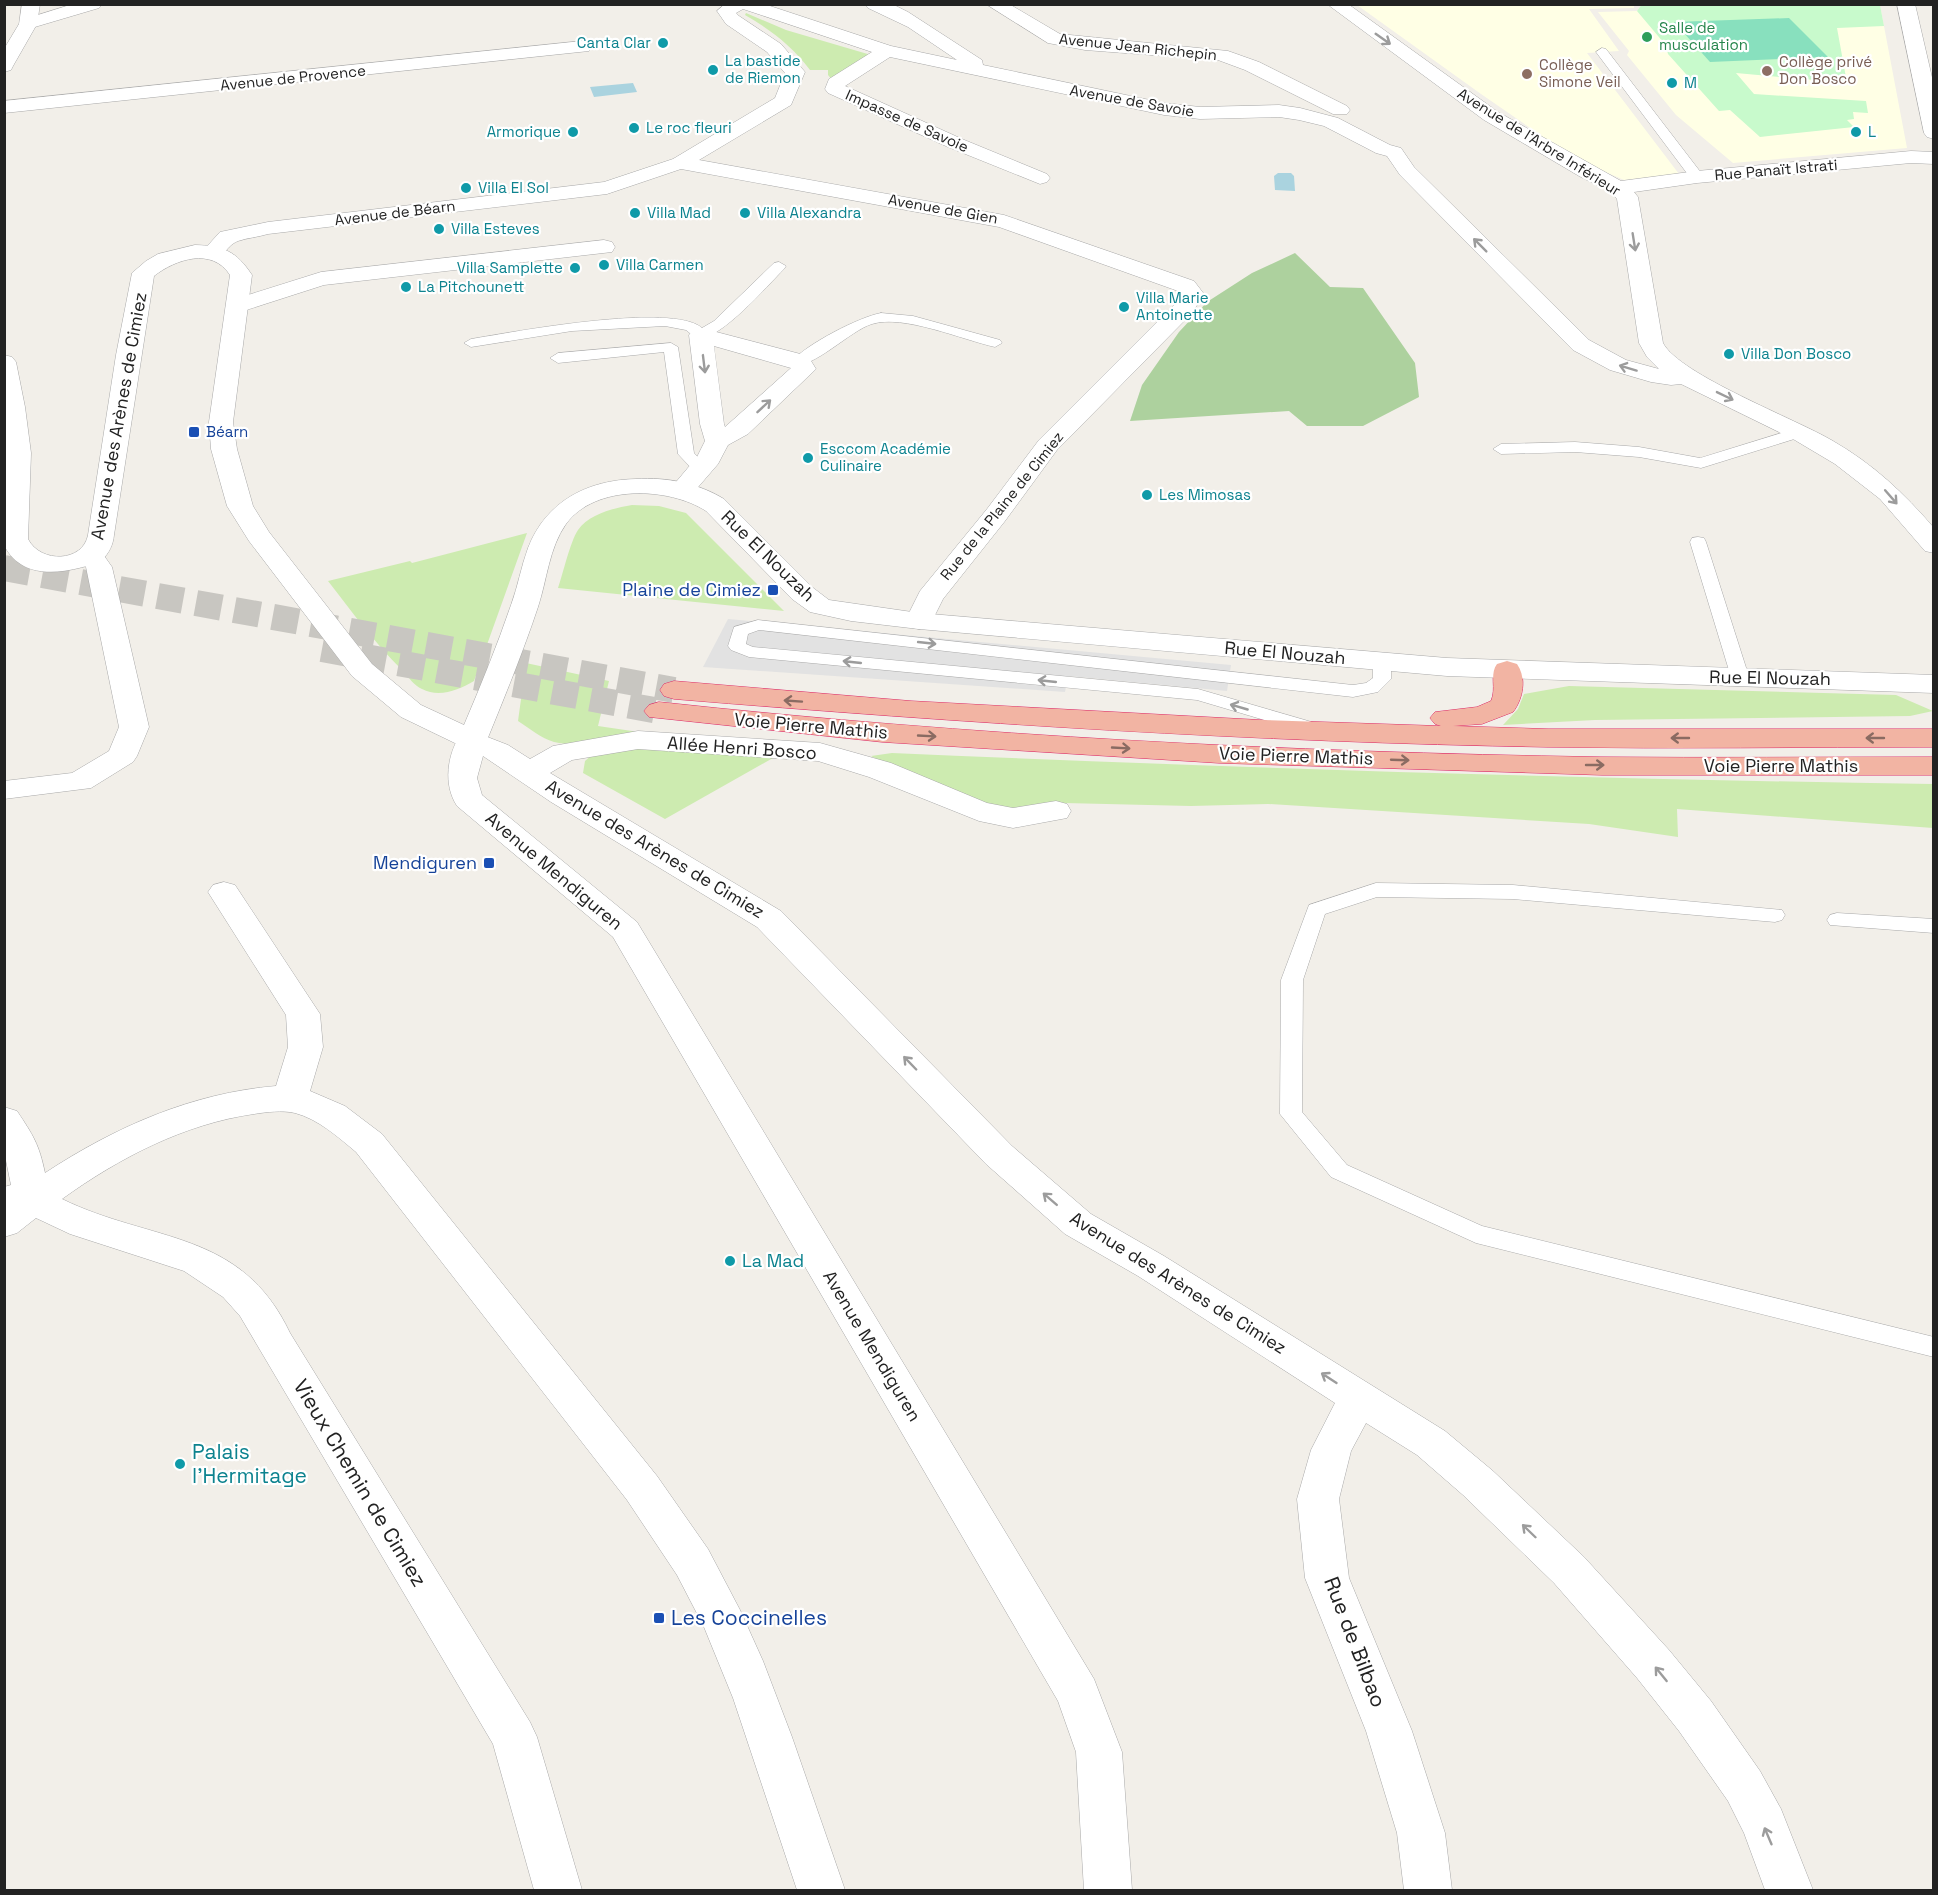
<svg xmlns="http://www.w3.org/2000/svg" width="1938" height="1895" font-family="'Space Grotesk',sans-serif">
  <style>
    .education { fill: #ffffe5 }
    .grass { fill: #cdebb0 }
    .forest { fill: #add19e }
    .park { fill: #c8facc }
    .pitch { fill: #88e0be }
    .parking { fill: #e2e2e2 }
    .water { fill: #aad3df }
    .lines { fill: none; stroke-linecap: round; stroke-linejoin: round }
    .trunk-tunnel { stroke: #c8c6c1; stroke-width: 26; stroke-dasharray: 26 13; stroke-linecap: butt }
    .service-casing { stroke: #a9a9a9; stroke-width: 1 }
    .minor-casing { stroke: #a9a9a9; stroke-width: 1 }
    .tertiary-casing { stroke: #a9a9a9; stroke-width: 1 }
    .trunk-casing { stroke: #dc2a67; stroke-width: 1 }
    .service { fill: #fff; fill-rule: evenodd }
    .minor { fill: #fff; fill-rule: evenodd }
    .tertiary { fill: #fff; fill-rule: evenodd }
    .trunk { fill: #f2b4a3; fill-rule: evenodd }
    .oneway { stroke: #9c9c9c }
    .oneway2 { stroke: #8a6b62 }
    .leisure-dot { fill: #2e9e5b; stroke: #fff; stroke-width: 2 }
    .culture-dot { fill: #0f9aa8; stroke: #fff; stroke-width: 2 }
    .education-dot { fill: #8d6e63; stroke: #fff; stroke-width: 2 }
    .transit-dot { fill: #1a4fb4; stroke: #fff; stroke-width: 2 }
    .labels { text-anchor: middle; stroke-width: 4.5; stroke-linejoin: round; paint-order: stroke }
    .far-leisure-label { font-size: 15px; fill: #27864d; stroke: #fff; text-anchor: start }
    .far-culture-label { font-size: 15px; fill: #0d838f; stroke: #fff; text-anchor: start }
    .far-street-label { font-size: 15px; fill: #222; stroke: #fff }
    .far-education-label { font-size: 15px; fill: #785e54; stroke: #fff; text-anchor: start }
    .far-transit-label { font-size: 15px; fill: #164399; stroke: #fff; text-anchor: start }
    .street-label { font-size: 18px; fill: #222; stroke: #fff }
    .transit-label { font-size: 18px; fill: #164399; stroke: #fff; text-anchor: end }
    .culture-label { font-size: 18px; fill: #0d838f; stroke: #fff; text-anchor: start }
    .near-culture-label { font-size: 21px; fill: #0d838f; stroke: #fff; text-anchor: start }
    .near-street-label { font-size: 21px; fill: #222; stroke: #fff }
    .near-transit-label { font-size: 21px; fill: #164399; stroke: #fff; text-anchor: start }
  </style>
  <rect width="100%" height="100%" fill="#f2efe9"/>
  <path class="education" d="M1642,4L1880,5L1907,148L1733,163L1676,115L1627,55L1629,51L1598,12L1637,11Z
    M1357,5H1634V8L1589,9L1619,51L1587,53L1679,174L1624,180L1575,159L1481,94Z"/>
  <path class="grass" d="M746,13L786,30L871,55L832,80L828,75V70H810C792,46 771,30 745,15Z
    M632,505L659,506L686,513L784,611L558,588C563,574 570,542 578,530C589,514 614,508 632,505Z
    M527,533L474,681C459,690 439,698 422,689C414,686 408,676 402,670C374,642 352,612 328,581L410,561L412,563Z
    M526,663L609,681L598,726L666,736C635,738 582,749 554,742C541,738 530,729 518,721Z
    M1569,686L1896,695L1933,711L1910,716L1595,720L1503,725L1518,709L1524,694Z
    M649,747L773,758L665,819L583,773L585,761L594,753Z
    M892,753C1239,768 1586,779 1933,784V828L1677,809L1678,837L1589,824L1268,804L1191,806L1064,803L1007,810L971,799L902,772L871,756Z"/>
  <path class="forest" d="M1295,253L1330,287L1363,288L1415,363L1419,397L1363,426H1307L1289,411L1130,421L1142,385L1179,332L1207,302L1252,273Z"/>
  <path class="park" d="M1642,4L1880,5L1884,26L1837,28L1847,83L1736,73L1754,94L1866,101L1868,113L1853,112L1854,119L1847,120L1854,127L1760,137L1730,110L1719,111L1668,54L1667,50L1669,49L1637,11Z"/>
  <path class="pitch" d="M1789,18L1828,57L1710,62L1674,22Z"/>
  <path class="parking" d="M728,619L1231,665L1227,691L1068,676L1065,692L703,667Z"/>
  <path class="water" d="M633,83L637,92L594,97L590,87Z
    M1278,173H1291L1294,176L1295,191L1275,190L1274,176Z"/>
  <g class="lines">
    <path class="trunk-tunnel" d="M4,568L674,690
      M322,649L659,711"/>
    <defs>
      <path id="service" d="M1602,48L1606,49L1702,174L1704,177L1702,180H1692L1596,52Z
        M779,262L786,266L784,269C768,285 717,344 696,338L686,330L665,326L572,331L471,347L464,343L471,339C513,332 673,302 702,328L714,321L774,263Z
        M881,313L913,316L1000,340L1002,343L995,347C963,340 903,314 872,324C851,330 813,369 795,364L792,361C807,344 859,317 881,313Z
        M671,343L678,347L694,453L709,469L707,472H695L678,454L664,352L558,363L550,358L558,353Z
        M1798,428L1806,433L1804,436L1701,468L1639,457L1575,452L1501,454L1493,449L1501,444L1575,442L1639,447L1700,458Z
        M1698,537L1704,538L1706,542L1749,677L1746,681H1734L1731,677L1690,542L1692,538Z
        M758,620L1353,685L1366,683L1373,678V662L1376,658H1388L1391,662V679L1378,692L1353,697L759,630L748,634L746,644L753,647L1198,689L1322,725L1324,729L1322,733L1315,735L1197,700L749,657L731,650L728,646L734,627Z
        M1376,883L1513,885L1782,910L1785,915L1782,920L1775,922L1513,899L1377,897L1325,914L1303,980L1302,1112L1347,1165L1482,1226L1934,1337V1357L1476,1243L1331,1177L1280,1114L1281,980L1309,905Z
        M1837,913L1934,919V933L1830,925L1827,920L1830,915Z"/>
      <path id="minor" d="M73,4H102L99,8L28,29L22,28L19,24L22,20Z
        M725,4H764L891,46L957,60L908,27L868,8L865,4H892L908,12L982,60L983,65L1164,103L1200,107L1279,105L1300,108L1338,118L1390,145L1401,148L1414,167L1589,340L1626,360L1659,369L1647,357L1639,343L1617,199L1611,192L1579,176L1484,120L1327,4H1348L1498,112L1621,181L1697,171L1911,151L1934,152V164L1911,163L1697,183L1634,192L1638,197L1663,343C1680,375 1796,419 1833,441C1873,464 1904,493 1934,528V553L1925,551L1880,499L1835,464L1793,439L1681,384L1671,385L1651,382L1610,370L1573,350L1400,175L1387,156L1376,153L1324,126L1299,120L1279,117L1200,119L1164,115L890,57L845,86L962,139L1047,174L1050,178L1047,182L1040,184L948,147L828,93L825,89L829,79L872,52L743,9L736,13L739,16L781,44L805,72L791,105L699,160L1004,215L1194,281L1204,294L1192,313L1057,450L1005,521L943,599L929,627L919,629L909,627L905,621L920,591L987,509L1039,440L1175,304L1181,295L1178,291L999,227L681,169L607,194L268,234C258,237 247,238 238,241C223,247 225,263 204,258L201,253L220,232L268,222L604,182L673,159L775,98L785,73L767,52L726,24L717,11Z
        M986,4H1009L1060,34L1228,51L1259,62L1347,106L1350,110L1347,114H1333L1245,70L1218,60L1085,50L1048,43Z
        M1897,4H1915L1934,86V139L1927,137L1924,133Z
        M582,41L589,43L591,47L589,51L4,113V101Z
        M604,240L612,242L615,247L612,252L324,285L237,313L229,311L226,306L229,301L321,272Z
        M701,328L808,356L816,369L748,434L728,445L718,464L693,493L684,496L675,493L671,488L697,457L705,441L700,424L689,335L693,330ZM714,346L791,368L725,427L724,424Z
        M91,548L100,550L112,567L149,727L137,756L133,762L91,788L4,799V781L72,773L109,751L119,727L86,567L78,556L82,550Z
        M472,731L508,745L530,759L553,746L638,731L820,743L891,763L987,803L1013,808L1056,801L1067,804L1071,811L1067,818L1013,828L979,821L869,777L818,761L638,749L572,760L550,773L781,911L1012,1146L1091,1214L1164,1256L1445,1431L1493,1471L1584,1557L1669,1650L1711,1701L1760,1771L1781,1809L1813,1890H1765L1744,1833L1728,1801L1679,1731L1637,1678L1554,1583L1463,1495L1417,1455L1366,1423L1351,1451L1339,1499L1349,1578L1412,1731L1445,1833L1452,1890H1404L1397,1833L1366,1731L1305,1578L1297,1499L1311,1450L1335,1403L1138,1276L1065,1234L986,1164L757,927L551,802L483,756L477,778L482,795L637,922L1094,1679L1122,1752L1132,1890H1084L1076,1752L1058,1701L613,937L457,806C443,785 447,754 461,734Z
        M224,882L235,885L320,1014L323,1047L310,1091L345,1106L382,1134L657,1476L708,1549L740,1610L763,1661L792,1737L845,1890H797L733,1698L704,1627L677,1575L627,1500L356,1152C338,1137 318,1119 295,1113C282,1110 267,1112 254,1114C184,1124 119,1158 62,1199C152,1243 241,1229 290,1333L530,1722L537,1737L582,1890H534L493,1744L240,1316L223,1297L184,1271L70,1234L36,1218L17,1233L4,1237V1187L11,1185L4,1151V1107L17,1111C33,1135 39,1144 45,1173C115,1127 192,1093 276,1086L288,1047L286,1015L208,892L213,885Z"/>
      <path id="tertiary" d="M22,4H40L37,24L13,66L11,70L4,72V49L19,24Z
        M195,245C224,246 236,251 252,275L233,422L237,449L253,506L269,532L372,664L421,705L464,725C481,685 497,646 511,605C518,586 521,567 528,548C546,501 588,480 636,479C667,477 698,483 724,499L812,587L829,600L919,613L1447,658L1934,675V693L1447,676L919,629L851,621L810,612L792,599L706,511C669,487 595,484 566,524C549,548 547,580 538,607C523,652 505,696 487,740L483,746L472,749L461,746L401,717L352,676L249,541L227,506L211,449L209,422L230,275C212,247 176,259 154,276L114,535C113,545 109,553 102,560C96,565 86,566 79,568C50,575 19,575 4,545V355L12,357L16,362L25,407L31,453L28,539C41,564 83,562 88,535L116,355L132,273L146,261L158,254Z"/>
      <path id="trunk" d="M1507,661L1517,664C1527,678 1523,699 1513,712L1482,724L1453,726L1548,729H1934V747C1805,747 1676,749 1547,747C1255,742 964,723 674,699L664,696L660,690L664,684L674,681L911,701L1261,720L1441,726L1435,724L1430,718L1435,712L1477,707L1491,701C1497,688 1489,675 1497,664Z
        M659,702C972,736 1286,752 1600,757C1711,758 1822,757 1934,757V775H1602L1219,763L882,742L649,717L644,711L649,705Z"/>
    </defs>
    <use href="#service" class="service-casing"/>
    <use href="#minor" class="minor-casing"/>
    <use href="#tertiary" class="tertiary-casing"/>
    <use href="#trunk" class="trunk-casing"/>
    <use href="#service" class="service"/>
    <use href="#minor" class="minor"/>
    <use href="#tertiary" class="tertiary"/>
    <use href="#trunk" class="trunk"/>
  </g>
  <defs><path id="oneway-shaft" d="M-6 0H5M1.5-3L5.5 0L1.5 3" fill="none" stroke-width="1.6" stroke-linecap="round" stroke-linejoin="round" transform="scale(1.5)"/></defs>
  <g class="oneway">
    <use href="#oneway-shaft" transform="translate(1383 39) rotate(35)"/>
    <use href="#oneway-shaft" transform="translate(1634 242) rotate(81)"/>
    <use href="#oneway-shaft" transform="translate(1480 245) rotate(-135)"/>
    <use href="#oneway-shaft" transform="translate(704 364) rotate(83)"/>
    <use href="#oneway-shaft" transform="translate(1628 368) rotate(-163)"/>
    <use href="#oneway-shaft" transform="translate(1725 396) rotate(26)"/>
    <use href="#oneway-shaft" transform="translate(764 406) rotate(-43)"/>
    <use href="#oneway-shaft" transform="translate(1891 497) rotate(49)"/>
    <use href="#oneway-shaft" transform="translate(927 643) rotate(6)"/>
    <use href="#oneway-shaft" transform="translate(852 662) rotate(-174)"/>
    <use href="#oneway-shaft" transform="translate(1047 681) rotate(-174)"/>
    <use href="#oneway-shaft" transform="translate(1239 707) rotate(-164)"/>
    <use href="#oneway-shaft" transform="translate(910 1063) rotate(-134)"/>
    <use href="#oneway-shaft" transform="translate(1050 1199) rotate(-139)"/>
    <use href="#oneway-shaft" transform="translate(1329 1378) rotate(-147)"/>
    <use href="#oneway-shaft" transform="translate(1529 1531) rotate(-136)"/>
    <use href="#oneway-shaft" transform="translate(1661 1674) rotate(-129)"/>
    <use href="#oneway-shaft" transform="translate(1768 1836) rotate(-113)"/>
  </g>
  <g class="oneway2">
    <use href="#oneway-shaft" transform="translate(793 701) rotate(-176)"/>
    <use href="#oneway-shaft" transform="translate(927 736) rotate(3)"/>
    <use href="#oneway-shaft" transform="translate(1680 738) rotate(180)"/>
    <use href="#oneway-shaft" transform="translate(1875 738) rotate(180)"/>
    <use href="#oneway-shaft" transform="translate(1121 748) rotate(3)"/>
    <use href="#oneway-shaft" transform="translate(1400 760) rotate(2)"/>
    <use href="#oneway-shaft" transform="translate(1595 765)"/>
  </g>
  <circle class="leisure-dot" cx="1647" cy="37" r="6"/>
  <g class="culture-dot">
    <circle cx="663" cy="43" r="6"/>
    <circle cx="713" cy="70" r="6"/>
    <circle cx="1672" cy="83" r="6"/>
    <circle cx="634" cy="128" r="6"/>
    <circle cx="573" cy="132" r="6"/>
    <circle cx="1856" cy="132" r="6"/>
    <circle cx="466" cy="188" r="6"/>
    <circle cx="635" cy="213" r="6"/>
    <circle cx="745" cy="213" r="6"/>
    <circle cx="439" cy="229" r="6"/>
    <circle cx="604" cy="265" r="6"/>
    <circle cx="575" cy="268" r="6"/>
    <circle cx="406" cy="287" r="6"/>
    <circle cx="1124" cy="307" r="6"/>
    <circle cx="1729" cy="354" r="6"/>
    <circle cx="808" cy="458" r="6"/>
    <circle cx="1147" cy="495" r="6"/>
    <circle cx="730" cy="1261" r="6"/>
    <circle cx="180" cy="1464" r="6"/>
  </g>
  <g class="education-dot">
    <circle cx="1767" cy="71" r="6"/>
    <circle cx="1527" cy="74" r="6"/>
  </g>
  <g class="transit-dot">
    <rect x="188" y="426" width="12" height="12" rx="3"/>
    <rect x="767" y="584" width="12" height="12" rx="3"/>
    <rect x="483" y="857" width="12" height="12" rx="3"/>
    <rect x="653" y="1612" width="12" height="12" rx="3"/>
  </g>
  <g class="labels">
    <g class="far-leisure-label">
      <text x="1659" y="33">Salle de<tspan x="1659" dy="17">musculation</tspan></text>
    </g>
    <g class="far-culture-label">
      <text x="651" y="48" text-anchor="end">Canta Clar</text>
      <text x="725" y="66">La bastide<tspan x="725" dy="17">de Riemon</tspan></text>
      <text x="1684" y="88">M</text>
      <text x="646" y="133">Le roc fleuri</text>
      <text x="561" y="137" text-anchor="end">Armorique</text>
      <text x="1868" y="137">L</text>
      <text x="478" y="193">Villa El Sol</text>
      <text x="647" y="218">Villa Mad</text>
      <text x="757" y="218">Villa Alexandra</text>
      <text x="451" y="234">Villa Esteves</text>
      <text x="616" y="270">Villa Carmen</text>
      <text x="563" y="273" text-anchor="end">Villa Samplette</text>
      <text x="418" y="292">La Pitchounett</text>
      <text x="1136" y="303">Villa Marie<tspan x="1136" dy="17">Antoinette</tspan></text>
      <text x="1741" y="359">Villa Don Bosco</text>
      <text x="820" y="454">Esccom Académie<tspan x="820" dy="17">Culinaire</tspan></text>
      <text x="1159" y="500">Les Mimosas</text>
    </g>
    <g class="far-street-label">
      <text transform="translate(1138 47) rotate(6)" y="5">Avenue Jean Richepin</text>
      <text transform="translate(293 78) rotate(-6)" y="5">Avenue de Provence</text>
      <text transform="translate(1132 101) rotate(10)" y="5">Avenue de Savoie</text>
      <text transform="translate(907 121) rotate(24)" y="5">Impasse de Savoie</text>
      <text transform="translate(1539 142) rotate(32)" y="5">Avenue de l'Arbre Inférieur</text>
      <text transform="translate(1776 170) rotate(-5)" y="5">Rue Panaït Istrati</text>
      <text transform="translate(943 209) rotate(10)" y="5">Avenue de Gien</text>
      <text transform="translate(395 213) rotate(-7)" y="5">Avenue de Béarn</text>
      <text transform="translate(1002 506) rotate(-51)" y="5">Rue de la Plaine de Cimiez</text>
    </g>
    <g class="far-education-label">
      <text x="1779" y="67">Collège privé<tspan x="1779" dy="17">Don Bosco</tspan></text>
      <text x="1539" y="70">Collège<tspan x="1539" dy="17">Simone Veil</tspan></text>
    </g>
    <g class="far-transit-label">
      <text x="206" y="437">Béarn</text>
    </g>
    <g class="street-label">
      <text transform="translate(119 416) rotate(-80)" y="6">Avenue des Arènes de Cimiez</text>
      <text transform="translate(768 556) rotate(44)" y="6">Rue El Nouzah</text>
      <text transform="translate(1285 653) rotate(5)" y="6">Rue El Nouzah</text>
      <text transform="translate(1770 678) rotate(1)" y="6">Rue El Nouzah</text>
      <text transform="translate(811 726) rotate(5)" y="6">Voie Pierre Mathis</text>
      <text transform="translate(742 748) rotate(4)" y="6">Allée Henri Bosco</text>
      <text transform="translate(1296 756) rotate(2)" y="6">Voie Pierre Mathis</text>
      <text x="1781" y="772">Voie Pierre Mathis</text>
      <text transform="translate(655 849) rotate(31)" y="6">Avenue des Arènes de Cimiez</text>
      <text transform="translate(554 871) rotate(40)" y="6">Avenue Mendiguren</text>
      <text transform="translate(1178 1283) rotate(32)" y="6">Avenue des Arènes de Cimiez</text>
      <text transform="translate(872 1346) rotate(59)" y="6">Avenue Mendiguren</text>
    </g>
    <g class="transit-label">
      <text x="761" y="596">Plaine de Cimiez</text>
      <text x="477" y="869">Mendiguren</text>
    </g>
    <g class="culture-label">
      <text x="742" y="1267">La Mad</text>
    </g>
    <g class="near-culture-label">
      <text x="192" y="1459">Palais<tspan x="192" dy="24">l'Hermitage</tspan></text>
    </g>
    <g class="near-street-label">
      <text transform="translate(360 1483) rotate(59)" y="7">Vieux Chemin de Cimiez</text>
      <text transform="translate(1355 1642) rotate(69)" y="7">Rue de Bilbao</text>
    </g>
    <g class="near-transit-label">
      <text x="671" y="1625">Les Coccinelles</text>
    </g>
  </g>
  <rect width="1938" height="1895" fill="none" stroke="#222222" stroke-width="12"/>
</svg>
